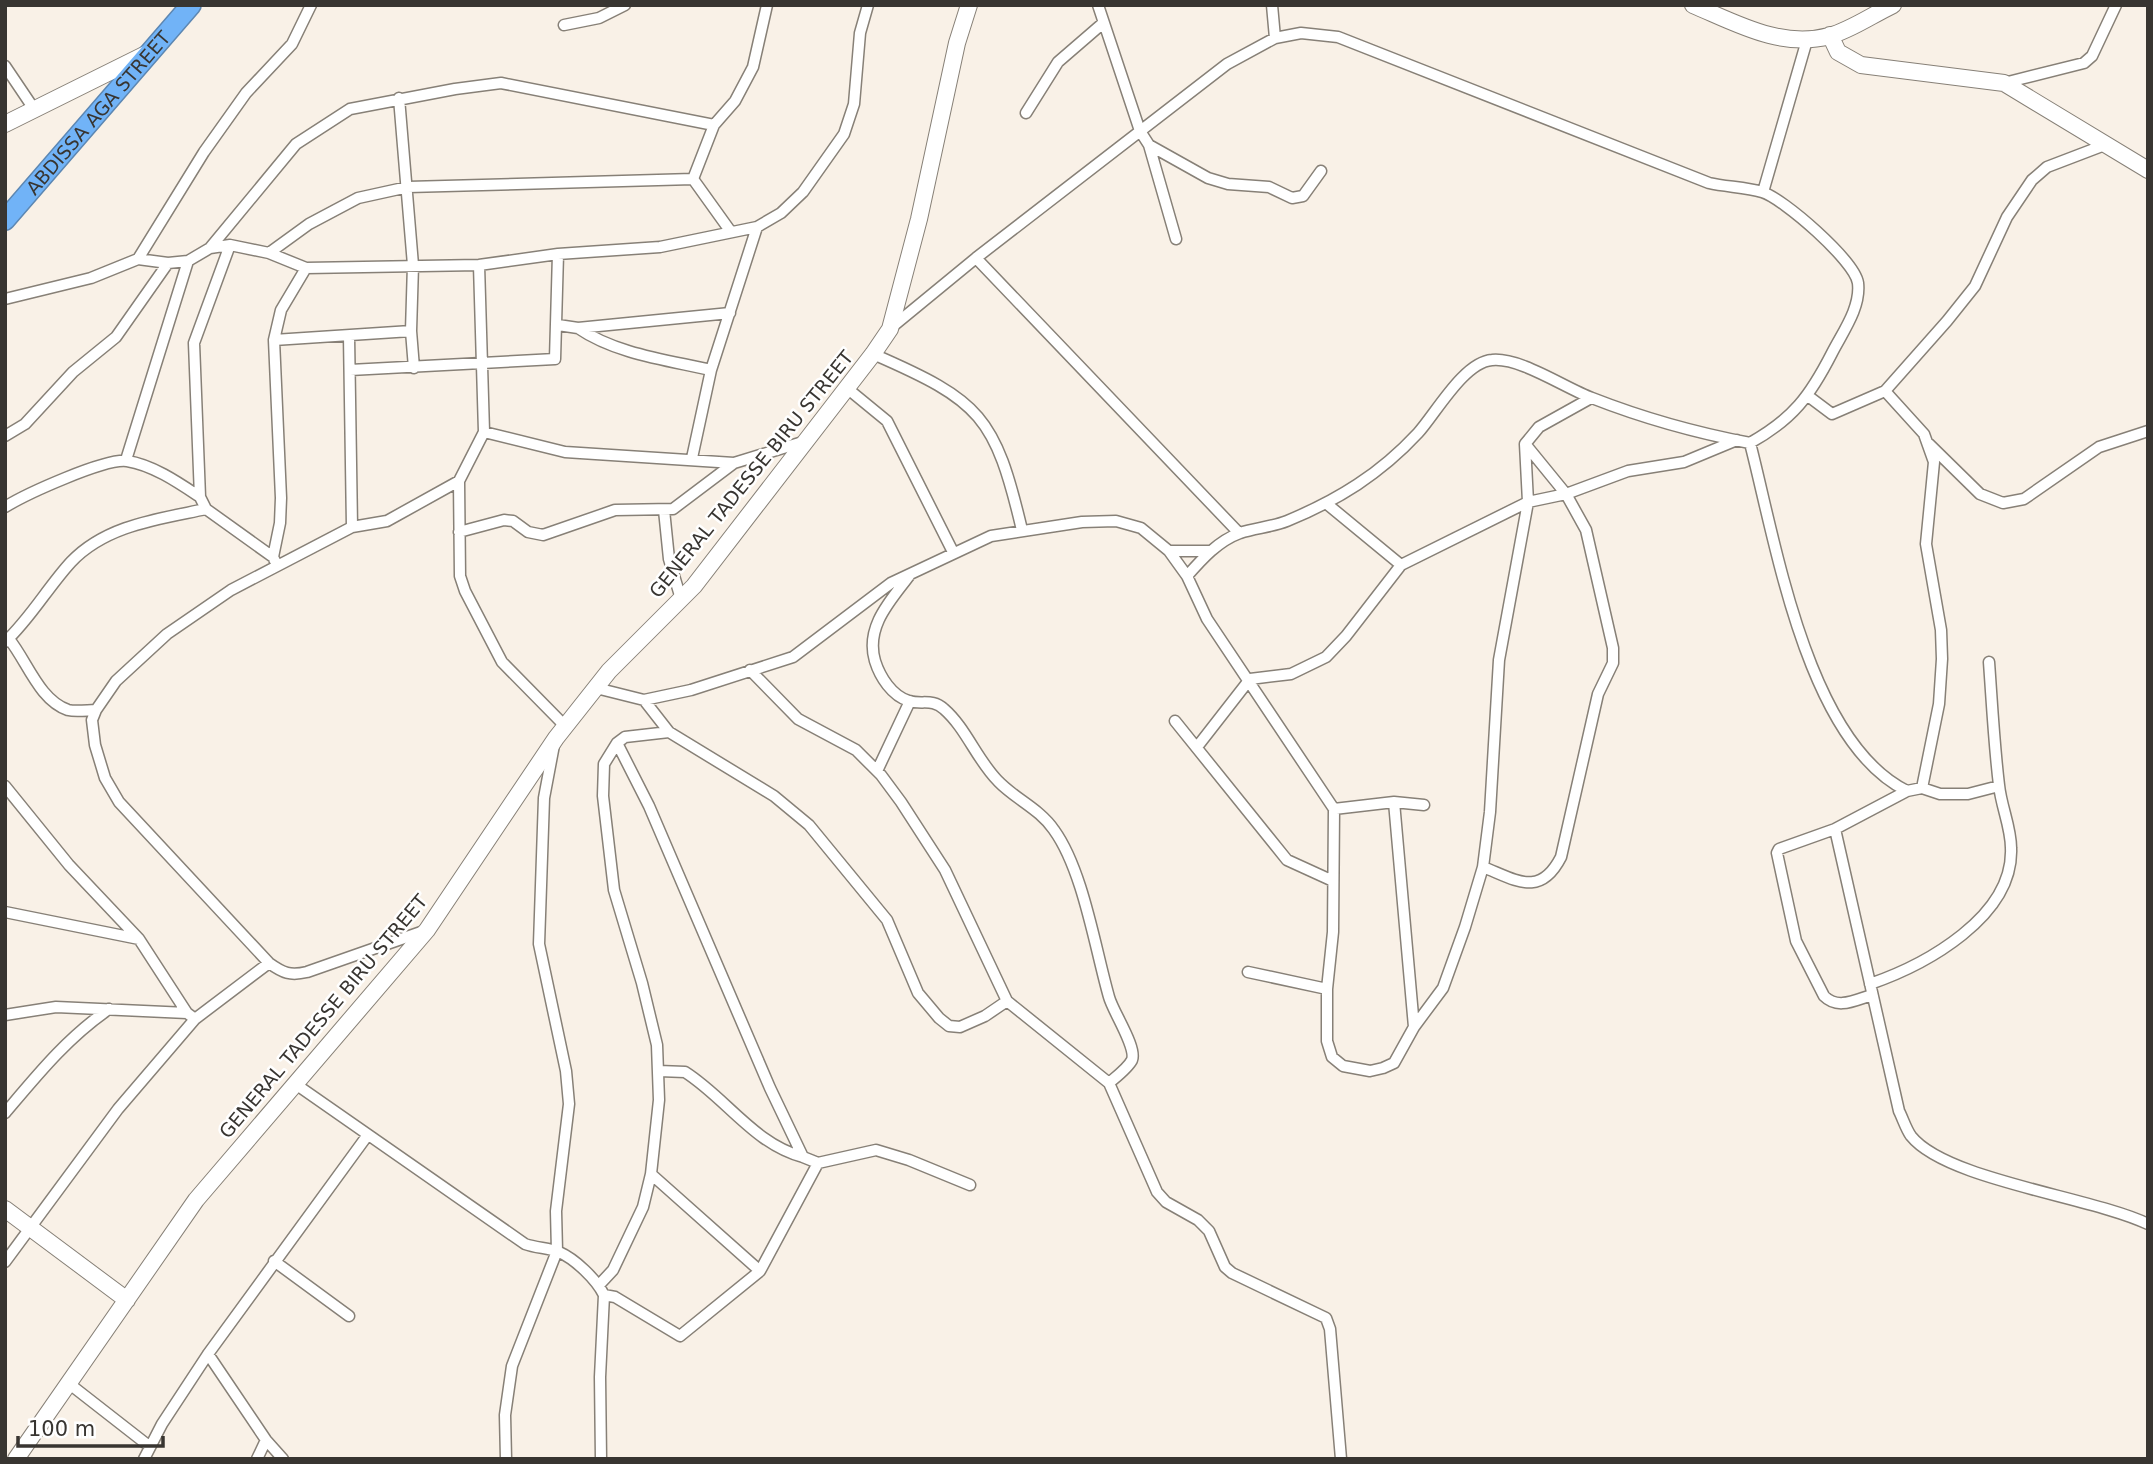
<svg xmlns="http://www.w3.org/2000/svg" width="2153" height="1464" font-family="'DejaVu Sans',sans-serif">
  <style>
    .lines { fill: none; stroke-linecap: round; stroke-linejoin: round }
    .street-casing { stroke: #878077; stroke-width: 13 }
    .secondary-casing { stroke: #878077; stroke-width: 18 }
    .highway-casing { stroke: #5d87b2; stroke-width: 22 }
    .street { stroke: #fff; stroke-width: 10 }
    .secondary { stroke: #fff; stroke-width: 16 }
    .highway { stroke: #71b3f7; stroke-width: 19 }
    .labels { text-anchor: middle; stroke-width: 5; stroke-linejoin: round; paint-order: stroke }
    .street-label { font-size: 19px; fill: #383531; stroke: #fff }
  </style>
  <rect width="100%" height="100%" fill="#f9f1e7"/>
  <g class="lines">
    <defs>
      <path id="street" d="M1098,5L1140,131L1149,145L1176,239
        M1272,5L1275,38
        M564,25L599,18L625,5
        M5,66L34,109
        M2004,83L2084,63L2092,56L2116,5
        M1026,113L1058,62L1102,24
        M1149,145L1208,178L1228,184L1269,187L1292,198L1303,196L1321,171
        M1763,192L1807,40
        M731,232L693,179L714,125L735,101L753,67L767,5
        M230,245L194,343L200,497L206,509L273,557
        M210,248L230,245L269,253L306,268L479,265L558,254L660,247L757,227L781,213L803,192L844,134L854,104L860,33L868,5
        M269,253L309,224L358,198L408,187L693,179
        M976,258L1239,533
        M138,259L204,152L246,93L292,44L311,5
        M479,265L484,432L459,481L460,576L465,591L502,662L565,726
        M5,299L91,278L138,259L168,263L188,261L210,248L296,144L350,109L455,89L501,83L714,125
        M558,325L578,328L730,313
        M892,327L976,258L1227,64L1275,38L1301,33L1338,37L1709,183C1726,187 1746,187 1762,192C1783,198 1855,261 1858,283C1861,308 1842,333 1832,353C1810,396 1793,419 1750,443C1697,433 1643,418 1592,398C1565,388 1520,357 1492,360C1464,362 1436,413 1418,433C1380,474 1338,500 1287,521C1272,527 1255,528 1240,533C1218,541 1202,559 1187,576
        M578,328C616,354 667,360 711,370
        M411,331L414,368
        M349,336L352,527
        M274,340L411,331L413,265L399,98
        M873,354C981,401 995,416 1022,530
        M350,370L555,359L558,254
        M848,389L887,421L953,552
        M1885,391L1924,434L1934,462L1926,544L1941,630L1942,659L1939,704L1922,788
        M1808,396L1832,414L1885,391L1947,321L1975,286L2007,217L2032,180L2047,167L2102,146
        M484,432L565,452L734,463
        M5,436L25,424L73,372L116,337L168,263
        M1750,443C1776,543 1807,742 1907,791
        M1929,444L1980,494L2003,503L2024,499L2099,447L2148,431
        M692,458L711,370L757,227
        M126,460L188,261
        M1327,504L1401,565
        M5,507C26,494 105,458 127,461C153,465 179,483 200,497
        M664,510L669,559L681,599
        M459,532L504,520L513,521L528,532L543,535L615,510L673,509L734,463L806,441
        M1169,551H1210
        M275,561L273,557L280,523L281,498L274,340L281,310L306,268
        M909,576C890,601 865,627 875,661C880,677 892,696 909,701C922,705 932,698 944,709C966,728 977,760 998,781C1015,799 1040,809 1054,830C1083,870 1095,948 1109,997C1113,1012 1137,1047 1132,1060C1128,1068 1116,1077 1109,1083
        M9,639C27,661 39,700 68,710C76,712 88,710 96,710
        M5,642C30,619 48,587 71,562C106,525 159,519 206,509
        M750,670L798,719L856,750L881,775L901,802L945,870L1007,1001L1109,1083L1157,1192L1166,1202L1198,1220L1209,1231L1225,1267L1232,1273L1326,1318L1330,1329L1341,1459
        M596,688L644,700L691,690L793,657L891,583L991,536L1082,522L1116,521L1141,528L1169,551L1187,576L1207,619L1334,809L1333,932L1327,989V1041L1332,1057L1343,1066L1370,1071L1383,1068L1394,1063L1414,1027L1443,988L1465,927L1483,867L1490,812L1499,660L1528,502L1525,444L1539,427L1591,398
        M644,700L669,732L774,796L809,825L887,920L918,993L939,1018L949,1026L960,1027L985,1016L1007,1001
        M1175,721L1287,860L1333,881
        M617,743L649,806L770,1088L803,1157L818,1163L876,1150L909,1160L970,1185
        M1197,747L1250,679L1291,674L1326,657L1346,636L1401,565L1528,502L1566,494L1628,471L1684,462L1737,440
        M877,771L910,701
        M5,786L69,865L139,939L187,1013L195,1019
        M1394,802L1414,1027
        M1334,809L1394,802L1424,805
        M1835,829L1899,1111C1903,1119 1906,1129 1911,1136C1946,1180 2092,1197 2148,1224
        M1483,867C1516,880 1540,898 1561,857L1598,694L1613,663V648L1586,530L1566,494L1526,445
        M5,912L139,939
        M424,931L307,972C290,976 283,973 269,963L119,802L105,778L95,745L92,720L96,710L116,681L167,634L231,590L352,527L387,521L459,481
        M1248,972L1327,989
        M1870,984C1925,965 2014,917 2011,848C2011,827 2001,806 1999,785C1994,744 1992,703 1989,662
        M1872,995C1855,1000 1838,1010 1824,996L1796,941L1777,853L1779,849L1835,829L1907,791L1922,788L1940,794H1968L1999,786
        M5,1015L56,1007L187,1013
        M659,1071L685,1072C726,1098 754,1144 803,1157
        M294,1083L525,1244C536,1248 549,1248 559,1252C575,1259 596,1279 604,1295L600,1377L601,1459
        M5,1113C38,1074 67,1038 109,1009
        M651,1174L760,1271
        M274,1261L349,1316
        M5,1262L118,1109L195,1019L269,963
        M599,1285L613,1270L643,1207L651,1174L659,1100L657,1045L642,983L614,890L603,796L604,764L617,743L625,737L669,732
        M604,1295L615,1297L680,1336L760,1271L818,1163
        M208,1354L266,1440L283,1459
        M67,1382L149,1446
        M144,1459L162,1424L208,1354L367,1136
        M257,1459L266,1440
        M506,1459L505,1415L512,1366L557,1251L556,1211L569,1104L566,1071L539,944L544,798L554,745"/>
      <path id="secondary" d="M1693,5C1736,23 1781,49 1829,36C1851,30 1872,15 1893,5
        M1830,35L1838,52L1861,65L2004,83L2148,170
        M5,124L146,54
        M5,1209L127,1300
        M16,1459L196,1200L427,930L556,738L609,671L694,586L873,354L890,329L919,219L957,43L969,5"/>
      <g id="highway">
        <path id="s1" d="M5,220L191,5"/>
      </g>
    </defs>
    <use href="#street" class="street-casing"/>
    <use href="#secondary" class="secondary-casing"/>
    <use href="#highway" class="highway-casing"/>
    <use href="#street" class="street"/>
    <use href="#secondary" class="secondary"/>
    <use href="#highway" class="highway"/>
  </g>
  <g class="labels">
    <g class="street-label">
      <text dy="7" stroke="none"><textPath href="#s1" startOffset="142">ABDISSA AGA STREET</textPath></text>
      <text transform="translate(751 474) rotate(-51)" y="7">GENERAL TADESSE BIRU STREET</text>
      <text transform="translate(323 1016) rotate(-50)" y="7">GENERAL TADESSE BIRU STREET</text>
    </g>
  </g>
  <rect width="2153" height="1464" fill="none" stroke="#383531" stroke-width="14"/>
  <path d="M18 1436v10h145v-10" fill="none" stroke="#383531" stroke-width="3.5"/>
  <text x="28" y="1436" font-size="21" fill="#383531" stroke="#ffffff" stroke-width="5" paint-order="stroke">100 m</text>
</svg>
